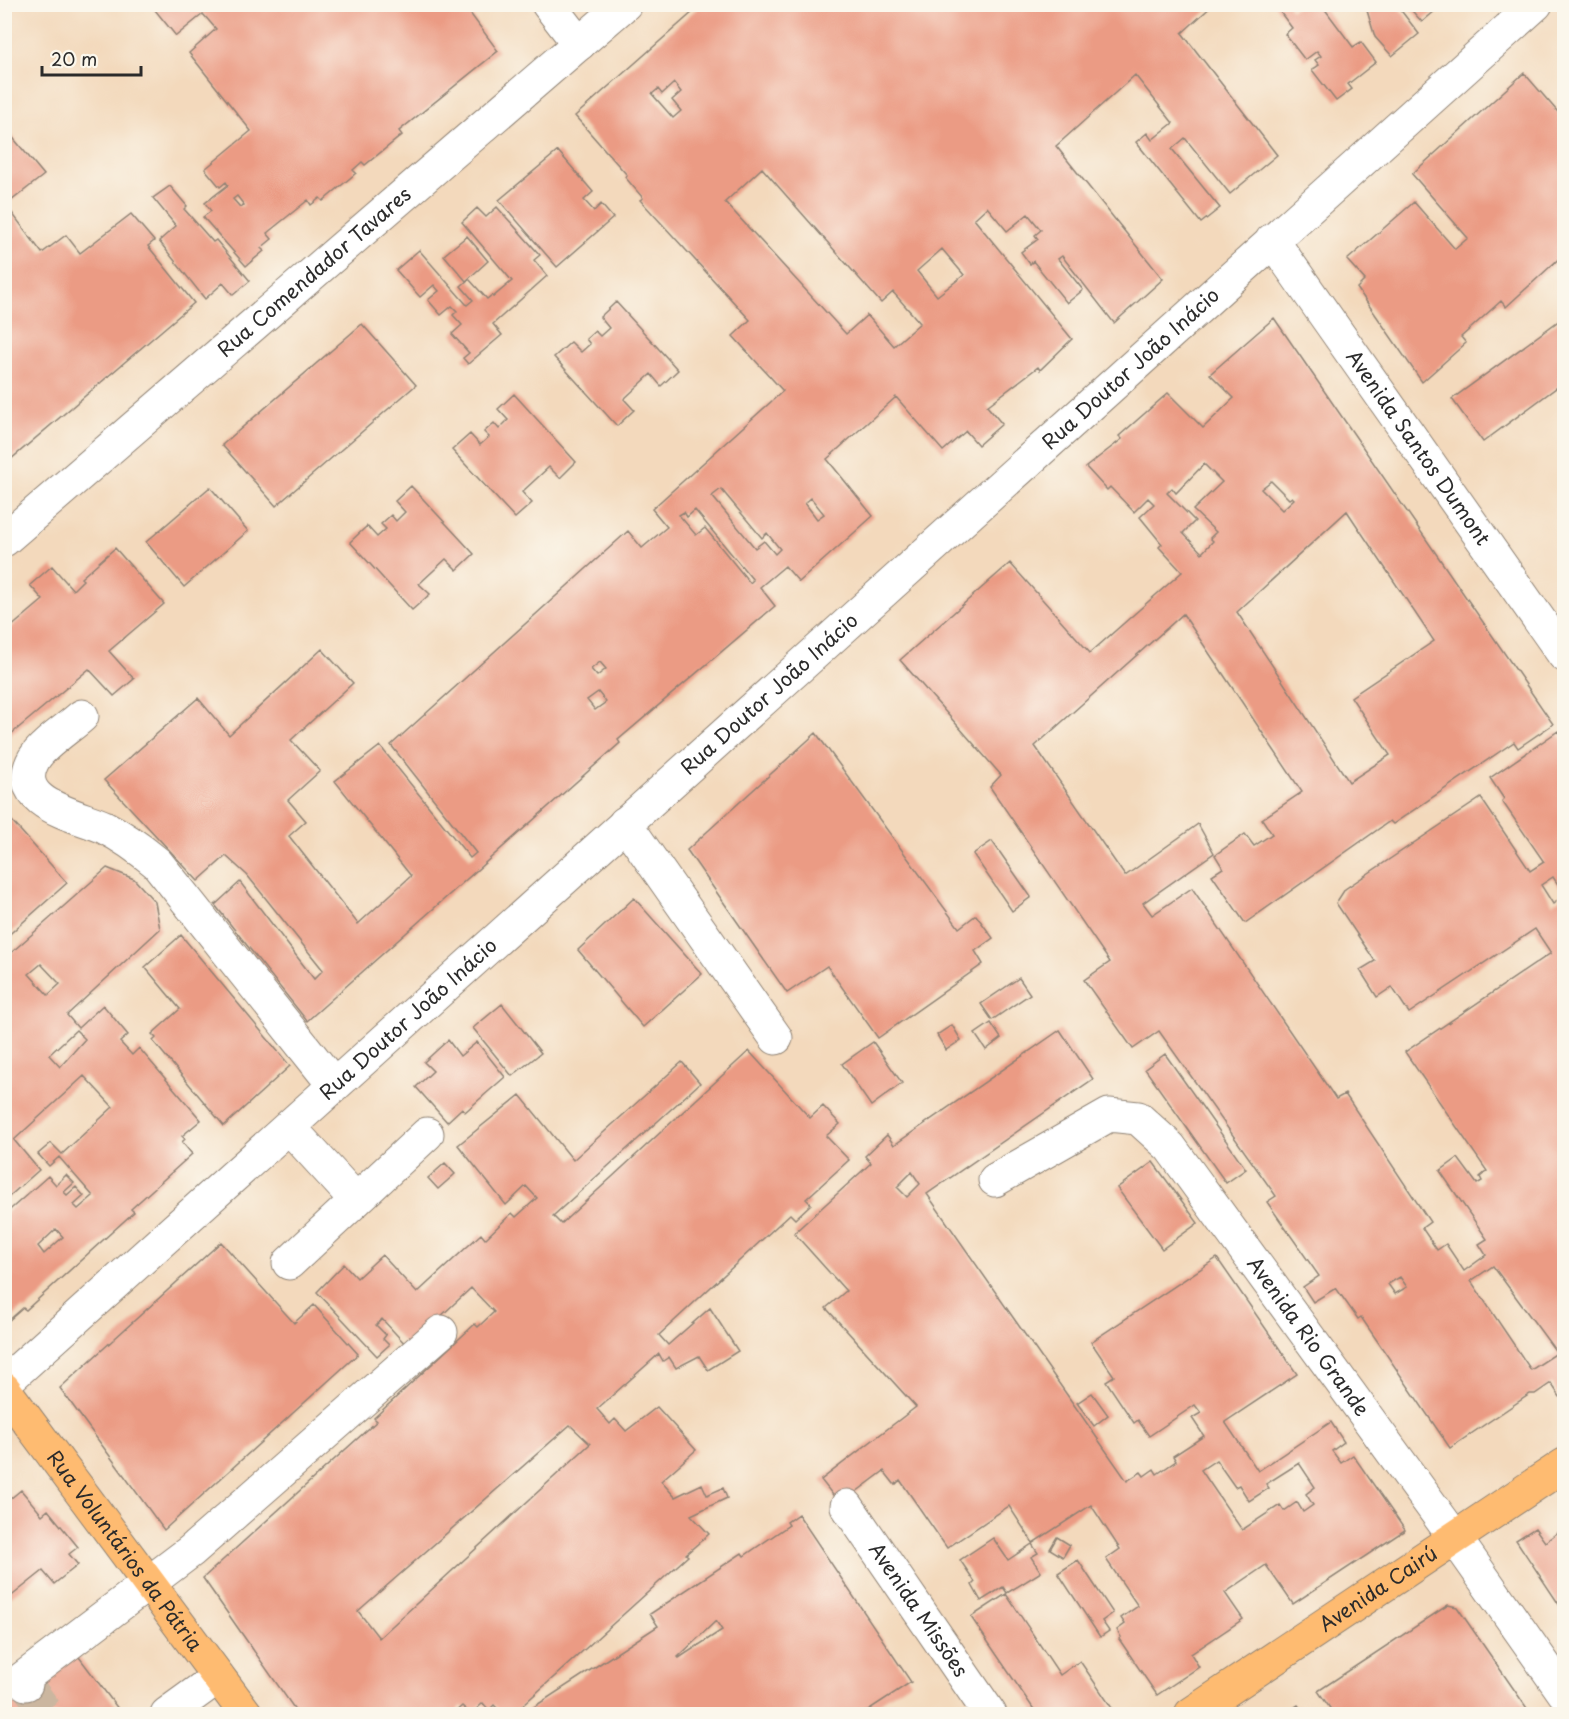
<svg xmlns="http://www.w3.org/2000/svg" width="1569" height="1719" font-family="'Playpen Sans',sans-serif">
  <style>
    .building { fill: #eb9b84; fill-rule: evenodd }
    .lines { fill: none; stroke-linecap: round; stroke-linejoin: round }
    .minor-tunnel { stroke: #cbb69f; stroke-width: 33; stroke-dasharray: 33 16; stroke-linecap: butt }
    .minor-casing { stroke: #8f8274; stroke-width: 35 }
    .major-casing { stroke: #8f8274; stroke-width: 35 }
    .minor { stroke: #fff; stroke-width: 33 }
    .major { stroke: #febb71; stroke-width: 33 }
    .labels { text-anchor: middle; stroke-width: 4.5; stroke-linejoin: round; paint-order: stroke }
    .street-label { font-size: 20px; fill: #2b2b2b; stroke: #fbf7ec }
  </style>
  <rect width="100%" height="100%" fill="#fbf7ec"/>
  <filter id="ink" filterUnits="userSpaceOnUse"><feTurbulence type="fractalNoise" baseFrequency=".0167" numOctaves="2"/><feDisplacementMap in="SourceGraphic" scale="12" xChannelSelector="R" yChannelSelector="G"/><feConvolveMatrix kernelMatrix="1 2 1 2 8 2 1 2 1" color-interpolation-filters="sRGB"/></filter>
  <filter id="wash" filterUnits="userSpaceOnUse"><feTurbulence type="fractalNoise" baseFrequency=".008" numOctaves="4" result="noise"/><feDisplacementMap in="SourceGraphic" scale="24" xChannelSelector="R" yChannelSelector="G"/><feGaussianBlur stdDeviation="1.35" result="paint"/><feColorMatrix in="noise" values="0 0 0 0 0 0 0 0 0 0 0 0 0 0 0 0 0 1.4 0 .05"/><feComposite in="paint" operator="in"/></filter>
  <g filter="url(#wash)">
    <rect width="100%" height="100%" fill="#f3d9bc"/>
    <g id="blocks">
      <path class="building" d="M702,4H1214L1182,33L1277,155L1230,194L1185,138L1172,149L1220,208L1201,223L1136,142L1147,133L1152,140L1173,123L1135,75L1056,146L1163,279L1114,323L1062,256L1058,259L1083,290L1067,303L1033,261L1030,264L1021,252L1038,239L1035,235L1041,230L1028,214L1007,231L987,207L974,219L1072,339L1040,370L1038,367L987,406L1002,424L978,445L966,431L943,451L896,397L827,459L873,516L799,582L785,566L760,587L775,606L618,740L620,743L307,1021L215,905L240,882L314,979L323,970L247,875L226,856L198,881L104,780L198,698L229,735L322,649L353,683L291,740L320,771L288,800L306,821L289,836L358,924L411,876L335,781L380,746L470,858L476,853L391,745L628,531L642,548L667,527L652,509L783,391L733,336L750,320L640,200L643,198L625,177L627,175L575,116ZM674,83L681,92L672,100L681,111L673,118L652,94L658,89L662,94ZM762,168L881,303L893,292L920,323L894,346L867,315L846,334L725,202ZM942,249L964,275L937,296L917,271ZM721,489L762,538L767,533L780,549L775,554L764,541L755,548L712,496ZM811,498L824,514L817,519L805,503ZM695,510L753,580L750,583L705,528L696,535L679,515L684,512L687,517ZM600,662L606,669L597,676L591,669ZM598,692L606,702L595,710L587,700Z
        M1274,4H1287L1291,10L1299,4H1321L1353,47L1361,42L1376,62L1348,84L1352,89L1336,101L1312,70L1319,65L1315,60L1321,56L1317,51L1305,60L1285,34L1292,28Z
        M1365,4H1396L1419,34L1392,56L1375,37Z
        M1406,4H1443L1422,22Z
        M151,5H464L498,51L399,131L402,135L365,165L362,162L353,170L356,173L323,201L320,198L311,205L308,200L267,233L272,239L261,248L264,251L246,266L203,217L211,211L205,203L228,185L226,182L220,187L205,169L251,131L189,53L216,29L203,14L176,36ZM237,196L244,205L240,207L233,199Z
        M1524,73L1564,119V254L1506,307L1501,301L1461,337L1466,343L1422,382L1357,288L1365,280L1347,260L1414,202L1455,249L1468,238L1412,174Z
        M4,127L44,175L6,205L42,253L66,235L80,253L131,214L154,241L148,246L194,303L4,465Z
        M558,151L593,192L584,200L594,211L601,204L613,218L557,267L499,200Z
        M170,186L187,206L184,209L213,242L216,240L250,281L233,295L223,283L205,299L159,241L176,226L153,198Z
        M497,207L540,255L534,260L547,276L493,324L502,335L468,364L463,358L469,353L452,334L462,325L453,315L457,311L452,306L441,315L428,300L439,291L434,285L420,297L396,270L419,250L467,305L473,300L461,286L469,279L487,299L492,295L493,297L512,281L462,222L477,208L486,217Z
        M467,236L488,261L466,281L444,255Z
        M616,302L678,370L661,386L651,374L624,399L634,410L617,426L554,357L571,342L581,352L590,344L586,339L595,331L600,336L609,328L600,317Z
        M1564,317V382L1483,442L1452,399Z
        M1274,318L1553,724L1518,748L1514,742L1393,824L1390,821L1245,923L1212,875L1223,868L1215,855L1245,834L1254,846L1272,834L1262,819L1302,792L1183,614L1035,746L1125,876L1198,824L1214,853L1143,903L1152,915L1192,888L1336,1099L1345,1094L1430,1222L1422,1228L1437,1250L1446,1244L1464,1271L1486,1255L1479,1244L1487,1239L1440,1171L1458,1158L1477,1184L1482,1181L1480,1177L1487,1171L1405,1052L1551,953L1535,929L1409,1013L1392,987L1377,997L1360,970L1375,961L1336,903L1345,889L1481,798L1530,871L1544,862L1502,801L1504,799L1490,778L1558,731L1564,741V893L1553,877L1541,885L1553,904L1564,896V1403L1551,1383L1535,1394H1530L1450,1448L1361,1317L1358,1319L1336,1288L1313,1302L1303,1287L1319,1276L1267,1202L1276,1196L1159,1031L1133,1049L1084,980L1110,962L990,787L1001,775L900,660L1010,563L1090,653L1182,572L1159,547L1162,544L1140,517L1154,504L1148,498L1134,512L1110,487L1107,490L1086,467L1122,439L1119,436L1168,393L1203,428L1234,398L1210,374ZM1204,464L1222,482L1193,510L1216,532L1210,538L1213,541L1202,553L1183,533L1195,521L1167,493L1172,488L1176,493ZM1271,481L1289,499L1292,497L1294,499L1282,510L1261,489ZM1347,511L1434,641L1351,697L1390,755L1349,782L1237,612ZM1493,1266L1557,1353L1531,1370L1471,1281ZM1400,1277L1407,1287L1395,1294L1388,1284Z
        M362,324L416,385L276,506L222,445Z
        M514,394L576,462L560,478L549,467L522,492L532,503L515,518L452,450L470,434L480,445L489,437L484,432L494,423L499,429L508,420L498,409Z
        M411,486L474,554L457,570L446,559L419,584L430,594L412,610L350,542L367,526L377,537L386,529L381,524L391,515L396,521L405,512L395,501Z
        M210,487L248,531L184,587L146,542Z
        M115,548L164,604L109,651L134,679L114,696L89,669L4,740V633L43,600L30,585L52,566L73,590L83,580L81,578Z
        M816,733L959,928L976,915L993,938L975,951L983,964L878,1038L827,966L787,993L687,850Z
        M4,812L67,883L4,939Z
        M992,841L1031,897L1012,911L973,854Z
        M107,868L134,879L155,902L160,929L67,1015L78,1028L103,1005L128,1035L120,1042L132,1055L139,1048L201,1120L182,1136L185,1139L182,1142L192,1154L131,1209L134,1212L26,1310L23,1308L7,1322L4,1318V1215L48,1176L56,1185L66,1175L74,1183L64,1192L67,1195L76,1187L84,1196L74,1205L78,1209L93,1196L59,1157L49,1166L38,1154L51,1143L62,1154L113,1107L84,1076L14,1140L39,1170L4,1201V959ZM41,964L60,984L48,995L29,974ZM76,1030L85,1039L60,1067L49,1055ZM56,1229L63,1237L44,1254L38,1246Z
        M634,898L702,974L643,1027L578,950Z
        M181,935L290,1066L224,1126L153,1041L156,1038L152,1034L180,1009L145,967Z
        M1019,978L1030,994L992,1020L981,1004Z
        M502,1004L541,1053L512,1076L473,1028Z
        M991,1023L1001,1038L986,1050L975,1034Z
        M952,1025L961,1040L946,1050L937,1035Z
        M1060,1030L1093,1079L927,1194L1127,1481L1141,1472L1144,1476L1154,1469L1157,1474L1176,1461L1173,1456L1204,1436L1192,1418L1201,1413L1195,1405L1149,1436L1138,1420L1134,1423L1106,1381L1114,1376L1091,1342L1217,1258L1297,1374L1225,1422L1258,1471L1331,1422L1344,1442L1332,1451L1341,1463L1353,1455L1405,1530L1293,1604L1266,1565L1225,1593L1243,1619L1191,1654L1199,1667L1157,1695L1119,1639L1121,1637L1117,1630L1125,1624L1121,1618L1138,1606L1106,1559L1120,1549L1091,1505L1033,1543L1009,1506L947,1548L900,1480L895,1485L884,1471L840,1504L821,1480L916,1407L826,1308L846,1291L794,1233L871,1163L865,1156L887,1135L894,1145ZM912,1172L920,1184L907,1197L897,1187ZM1216,1460L1235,1487L1239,1485L1249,1501L1269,1488L1266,1484L1299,1463L1315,1487L1306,1494L1313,1505L1303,1512L1297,1502L1284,1511L1280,1505L1242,1530L1201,1470Z
        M448,1040L460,1056L477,1042L505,1077L465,1112L462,1108L447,1122L416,1087L433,1071L424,1062Z
        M873,1042L902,1083L871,1106L842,1064Z
        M749,1051L810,1118L823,1106L840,1124L826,1136L849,1160L806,1199L811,1204L795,1219L790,1214L659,1335L668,1345L710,1308L738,1351L708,1370L699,1356L676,1368L669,1357L663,1361L659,1354L597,1409L610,1424L615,1419L626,1431L657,1407L696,1450L661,1481L675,1497L702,1484L707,1495L723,1488L727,1498L691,1515L709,1534L686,1554L688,1556L513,1714H503L494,1705L489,1710L483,1703L471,1714L462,1706L453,1714H298L203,1578L377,1421L374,1418L475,1324L478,1327L494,1312L471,1288L408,1347L382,1319L376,1325L386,1335L383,1339L389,1345L377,1356L317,1292L344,1264L357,1278L382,1255L417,1293L481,1234L485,1239L512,1213L516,1217L537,1198L526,1186L506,1205L458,1145L520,1095L573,1160L682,1062L700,1083L553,1216L561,1224ZM570,1425L590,1444L379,1638L358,1611Z
        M1165,1054L1246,1169L1226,1183L1145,1069Z
        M1153,1162L1198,1223L1162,1249L1117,1188Z
        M445,1163L455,1174L438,1189L428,1178Z
        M221,1242L294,1323L314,1305L358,1354L164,1530L60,1388Z
        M1092,1393L1108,1415L1094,1426L1077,1403Z
        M21,1490L42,1515L48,1510L78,1547L69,1554L78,1565L54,1584L43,1571L4,1602V1504Z
        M798,1514L911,1682L862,1714H523L658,1626L650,1614L742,1553L744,1556L789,1525L787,1522ZM716,1621L722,1630L679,1658L678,1657Z
        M1535,1528L1545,1542L1564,1528V1612L1516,1540Z
        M1057,1537L1070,1545L1063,1557L1050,1549Z
        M993,1538L1008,1560L1032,1544L1038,1553L1031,1557L1041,1572L1007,1593L1003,1587L981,1601L972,1585L975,1582L960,1560Z
        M1078,1560L1113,1613L1102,1621L1109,1631L1100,1637L1058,1573Z
        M1006,1594L1060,1675L1080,1661L1116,1714H1037L971,1617Z
        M1448,1605L1457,1607L1531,1714H1342L1339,1711L1334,1714L1318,1691Z
        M73,1649L122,1714H4V1700Z
        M1298,1705L1305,1714H1284Z"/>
    </g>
  </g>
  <g filter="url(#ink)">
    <use href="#blocks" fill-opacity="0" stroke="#8f8274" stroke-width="1.5"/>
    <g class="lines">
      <path class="minor-tunnel" d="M26,1684L48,1714"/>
      <defs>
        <g id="minor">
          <path d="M548,4L579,44"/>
          <path id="s1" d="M1272,240L1564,655"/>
          <path id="s2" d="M4,540L625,4"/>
          <path d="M82,716C70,727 42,745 34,759C9,804 78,815 104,827C124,837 140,849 157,863L334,1085"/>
          <path d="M625,823L776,1038"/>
          <path d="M289,1127L356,1200"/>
          <path id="s3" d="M995,1180L1109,1115L1138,1118L1170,1147L1455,1538L1564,1693"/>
          <path d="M289,1263L427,1134"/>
          <path id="s4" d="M4,1383L1536,4"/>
          <path id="s5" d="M847,1506L990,1714"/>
          <path d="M26,1684L22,1679L191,1551L441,1332"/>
          <path d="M167,1714L218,1677"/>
        </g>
        <g id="major">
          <path id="s6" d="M4,1389L246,1714"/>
          <path id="s7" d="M1191,1714L1564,1465"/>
        </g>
      </defs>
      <use href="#minor" class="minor-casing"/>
      <use href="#major" class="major-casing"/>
      <use href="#minor" class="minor"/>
      <use href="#major" class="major"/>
    </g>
  </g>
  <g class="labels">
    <g class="street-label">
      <text dy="7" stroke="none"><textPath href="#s2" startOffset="410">Rua Comendador Tavares</textPath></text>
      <text dy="7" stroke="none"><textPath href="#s4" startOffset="1516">Rua Doutor João Inácio</textPath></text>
      <text dy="7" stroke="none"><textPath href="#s1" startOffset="254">Avenida Santos Dumont</textPath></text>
      <text dy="7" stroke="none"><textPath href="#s4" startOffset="1030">Rua Doutor João Inácio</textPath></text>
      <text dy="7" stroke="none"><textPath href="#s4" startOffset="544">Rua Doutor João Inácio</textPath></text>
      <text dy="7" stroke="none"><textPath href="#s3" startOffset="438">Avenida Rio Grande</textPath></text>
      <text dy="7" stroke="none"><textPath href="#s6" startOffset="202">Rua Voluntários da Pátria</textPath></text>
      <text dy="7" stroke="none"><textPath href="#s7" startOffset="225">Avenida Cairú</textPath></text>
      <text dy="7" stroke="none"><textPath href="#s5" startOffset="126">Avenida Missões</textPath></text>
    </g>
  </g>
  <rect width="1569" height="1719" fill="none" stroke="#fbf7ec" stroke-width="24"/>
  <path d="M42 66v9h99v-9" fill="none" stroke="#2b2b2b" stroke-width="3"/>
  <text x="51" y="66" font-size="18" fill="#2b2b2b" stroke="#fbf7ec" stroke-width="4.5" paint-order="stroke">20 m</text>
</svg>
